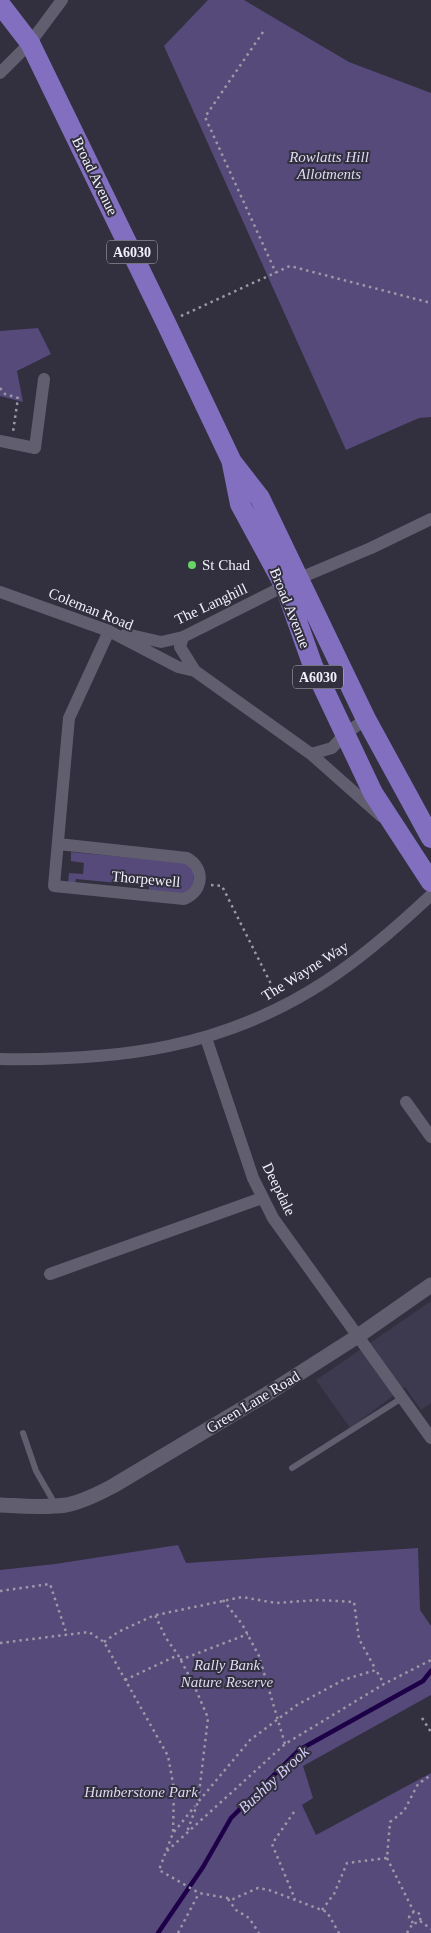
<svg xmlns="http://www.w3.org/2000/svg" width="431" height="1933" font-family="Georgia,serif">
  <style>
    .built { fill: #3d394e }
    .green { fill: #554a79 }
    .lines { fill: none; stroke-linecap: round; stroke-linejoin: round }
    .stream { stroke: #1e0048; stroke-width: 4.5 }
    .path { stroke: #9b99a6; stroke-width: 2.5; stroke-dasharray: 2.5 4; stroke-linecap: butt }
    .service { stroke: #615e6f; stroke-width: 6 }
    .minor { stroke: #615e6f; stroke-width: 12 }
    .tertiary { stroke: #615e6f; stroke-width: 15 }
    .trunk { stroke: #826fc0; stroke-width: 20 }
    .poi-dot { fill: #68d465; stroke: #322f3f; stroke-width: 2 }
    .labels { text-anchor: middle; stroke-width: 4; stroke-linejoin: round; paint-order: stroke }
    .shield { fill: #322f3f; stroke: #b8b6c2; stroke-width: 1 }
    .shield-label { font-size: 14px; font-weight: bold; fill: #f1f0fa }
    .park-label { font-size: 15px; font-style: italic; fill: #dedaf0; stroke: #322f3f }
    .street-label { font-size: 15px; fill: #f1f0fa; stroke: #322f3f }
    .poi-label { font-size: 15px; fill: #f1f0fa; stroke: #322f3f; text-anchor: start }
    .water-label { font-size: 16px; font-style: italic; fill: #d4cdf9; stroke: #322f3f }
  </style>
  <rect width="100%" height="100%" fill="#322f3f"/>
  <path class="built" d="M431,1301V1403L421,1410L405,1387L350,1428L316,1380Z"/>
  <path class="green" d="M208,0H244L349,62L431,93V417L419,418L346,450L164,46Z
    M38,328L51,354L17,371L23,402L0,396V331Z
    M71,852L186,863L193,870L194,885L183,895L149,891V886L76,879L75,884L68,883L69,873L83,874L84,863L71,861Z
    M178,1545L186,1563L418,1548L420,1610L431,1626V1695L303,1766L313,1798L302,1805L316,1835L431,1773V1933H0V1570L55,1564Z"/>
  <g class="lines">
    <path class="stream" d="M158,1933L203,1867L231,1818L299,1750L423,1681L431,1671"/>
    <path class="path" d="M263,32L205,117L276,273
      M181,316L290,266L431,303
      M0,388L5,394L18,398L13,432
      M211,885L222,886L277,996
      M0,1591L50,1584L67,1635
      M223,1600L242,1624L259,1656L285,1744
      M156,1615L242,1597L276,1603L318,1600L354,1602L359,1639L376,1670
      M104,1642L118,1632L155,1615L166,1638L178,1655L194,1685L208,1718L198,1802L187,1832
      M0,1643L89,1632L104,1642L168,1756L174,1789L173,1833L159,1870L199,1893L233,1899L258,1888L269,1890L327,1912L339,1933
      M180,1660L248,1634
      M125,1680L178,1655
      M422,1718L431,1732
      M199,1801L250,1740L297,1705L343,1680L376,1670L384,1684
      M294,1812L272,1844L295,1899
      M174,1832L195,1806
      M167,1851L285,1744L384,1684L431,1660
      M387,1858L414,1912
      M228,1899L236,1910L249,1918L259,1933
      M322,1910L334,1894L347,1863L387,1858L390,1822L404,1811L418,1784L431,1775
      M420,1921L431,1929
      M178,1933L199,1893
      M407,1933L413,1923H417L420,1920L421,1917L418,1912H414L410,1914L409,1918L413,1923"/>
    <path class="service" d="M23,1433L36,1471L55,1504
      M292,1468L402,1398"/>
    <path class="minor" d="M0,73L30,43L62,0
      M0,441L35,448L44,379
      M0,592L109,631L178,667L195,671L311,754L381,816
      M126,634L161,642L183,637L300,578L371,548L431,519
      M183,637L180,647L195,671
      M311,754L332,748L345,734L366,719
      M58,844L187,858C205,868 204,891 184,899L54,886L69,718L109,631
      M206,1038L253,1178L273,1218L431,1438
      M0,1059C119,1061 224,1048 326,981C364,956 398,926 431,895
      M406,1102L431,1137
      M50,1274L262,1198"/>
    <path class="tertiary" d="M0,1505C22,1506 44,1508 66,1505C82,1502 98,1494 113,1486L272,1391L358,1336L431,1285"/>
    <path class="trunk" d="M0,4L30,43L166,323L232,462L260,498L366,719L431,838
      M232,464L240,504L285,587L313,666L373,793L431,882"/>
  </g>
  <circle class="poi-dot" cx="192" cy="565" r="5"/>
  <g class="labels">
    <g class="shield">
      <rect x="107" y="240.5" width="50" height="23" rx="4"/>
      <rect x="293" y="665.5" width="50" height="23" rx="4"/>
    </g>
    <g class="shield-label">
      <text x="132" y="257">A6030</text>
      <text x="318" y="682">A6030</text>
    </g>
    <g class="park-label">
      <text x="329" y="162">Rowlatts Hill<tspan x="329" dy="17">Allotments</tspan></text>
      <text x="227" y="1670">Rally Bank<tspan x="227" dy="17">Nature Reserve</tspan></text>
      <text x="141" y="1797">Humberstone Park</text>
    </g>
    <g class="street-label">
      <text transform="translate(95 176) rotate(64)" y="5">Broad Avenue</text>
      <text transform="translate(211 604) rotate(-25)" y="5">The Langhill</text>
      <text transform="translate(290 608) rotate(68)" y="5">Broad Avenue</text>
      <text transform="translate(91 609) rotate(22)" y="5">Coleman Road</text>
      <text transform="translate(146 879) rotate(5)" y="5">Thorpewell</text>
      <text transform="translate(305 971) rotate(-32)" y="5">The Wayne Way</text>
      <text transform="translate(279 1189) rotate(64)" y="5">Deepdale</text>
      <text transform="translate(253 1402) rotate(-31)" y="5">Green Lane Road</text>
    </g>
    <g class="poi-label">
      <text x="202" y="570">St Chad</text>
    </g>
    <g class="water-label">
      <text transform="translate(273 1779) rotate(-43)" y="6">Bushby Brook</text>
    </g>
  </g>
</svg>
